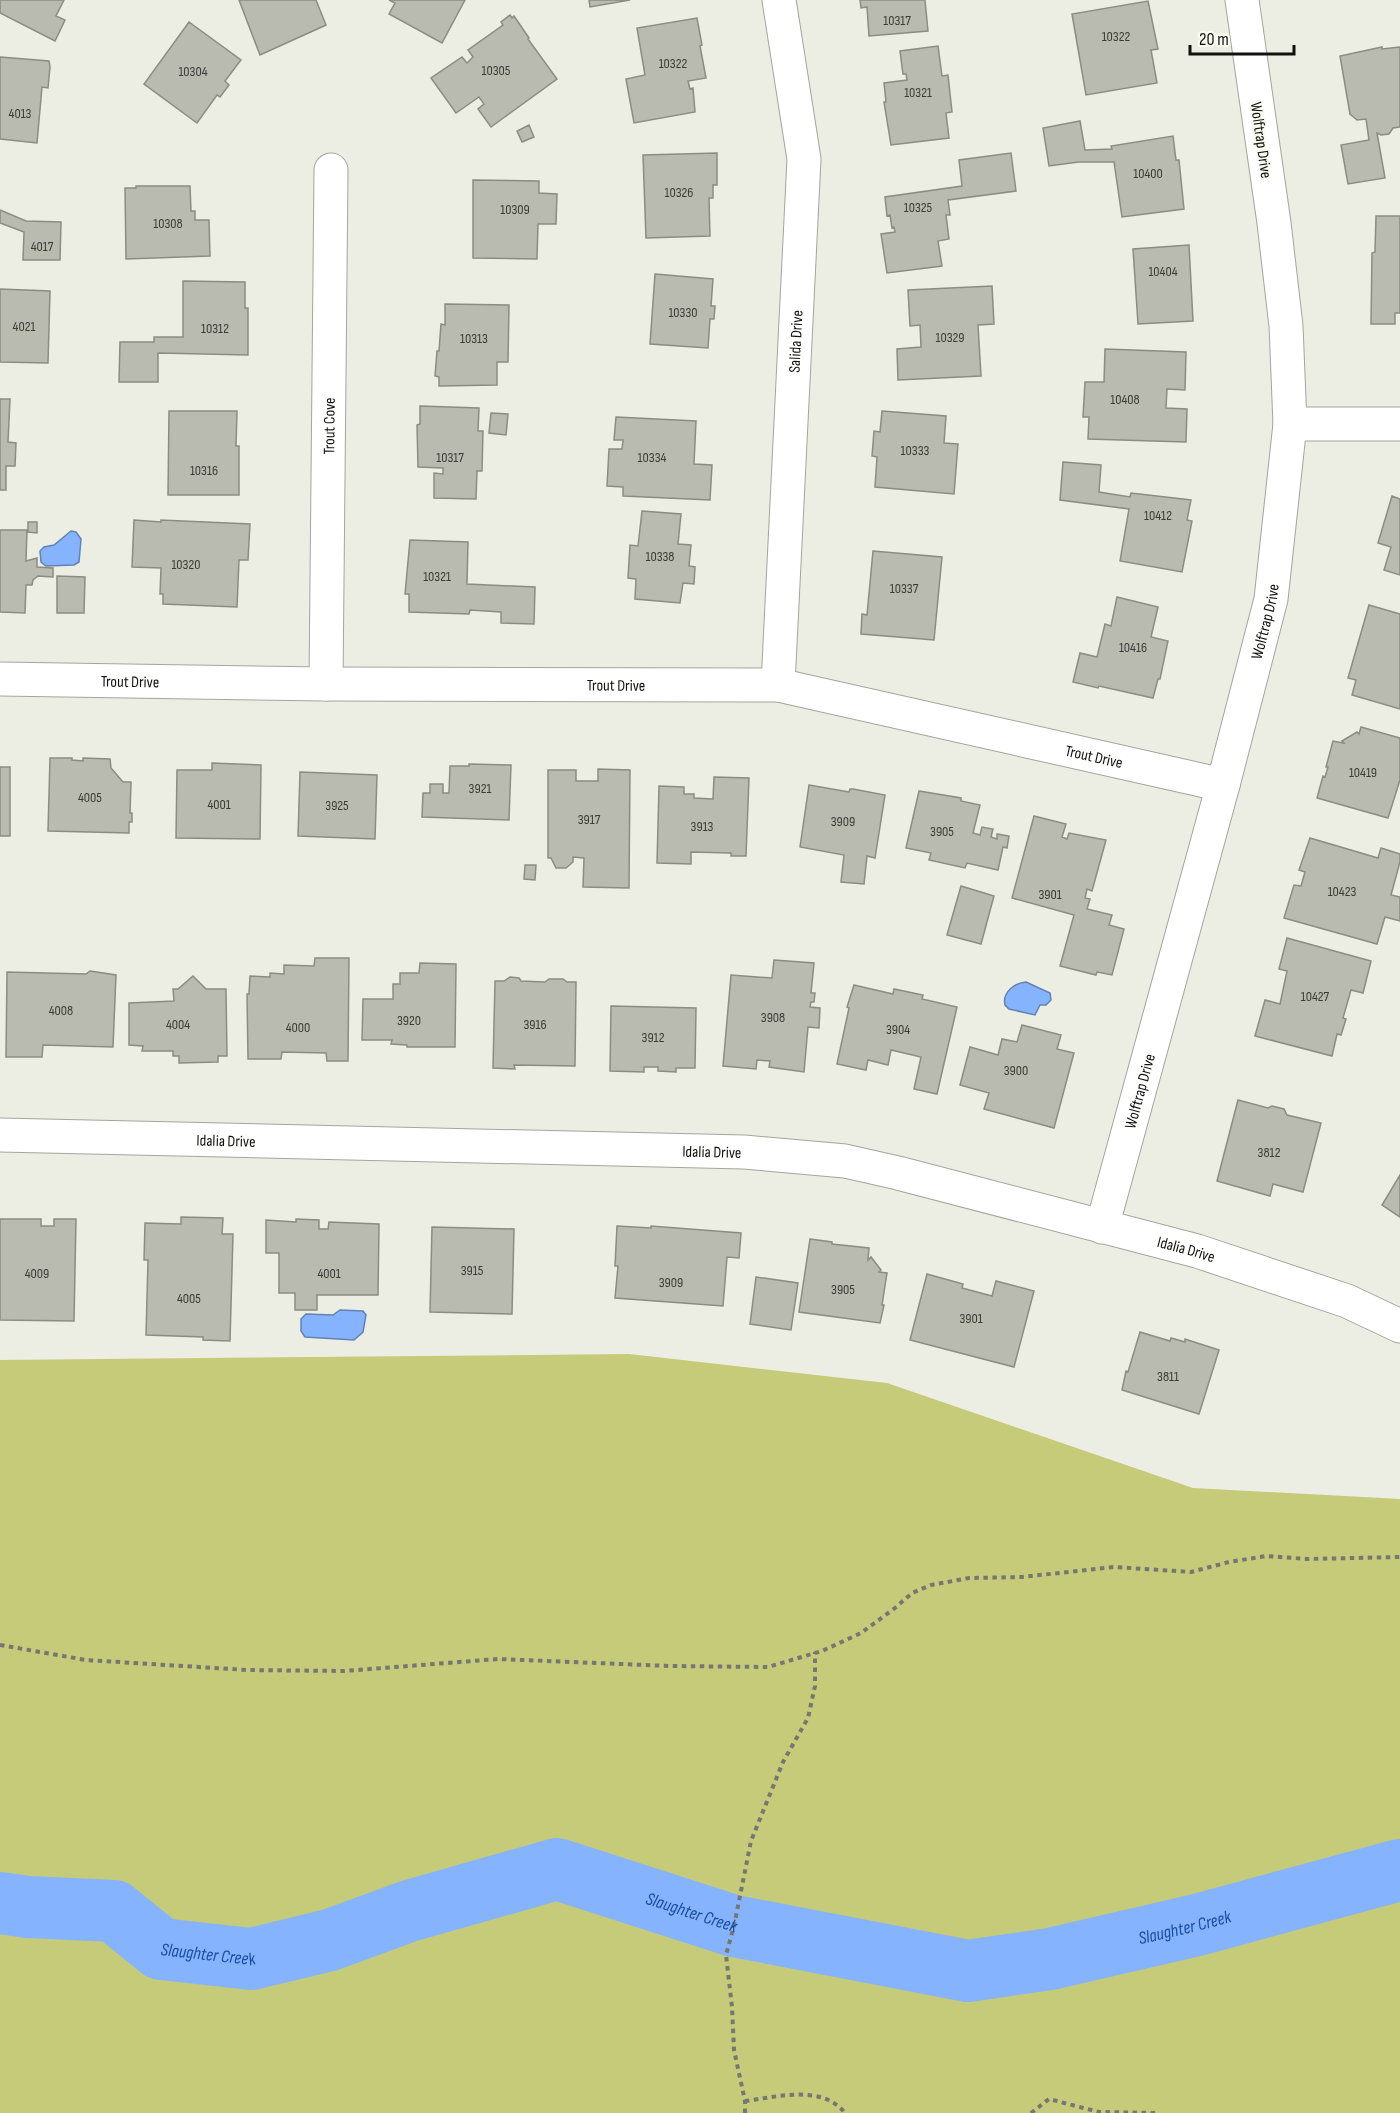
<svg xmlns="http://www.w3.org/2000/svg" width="1400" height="2113" font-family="'Sofia Sans Condensed',sans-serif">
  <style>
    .green { fill: #c5cb78 }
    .water { fill: #86b3fd; stroke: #6383b5; stroke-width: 1.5 }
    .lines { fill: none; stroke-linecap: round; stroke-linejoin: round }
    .river { stroke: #86b3fd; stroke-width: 62 }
    .building { fill: #b9bab0; stroke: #8b8c83; stroke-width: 1.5 }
    .minor-casing { stroke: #a4a59c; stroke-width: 35 }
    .path { stroke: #767770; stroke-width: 4; stroke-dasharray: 4.5 4.5; stroke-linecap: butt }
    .minor { stroke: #fff; stroke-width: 33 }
    .labels { text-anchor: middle; stroke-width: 4.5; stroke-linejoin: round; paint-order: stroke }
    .number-label { font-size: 14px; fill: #3b3c36 }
    .street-label { font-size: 16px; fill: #11120e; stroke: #f9faf0 }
    .water-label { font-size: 18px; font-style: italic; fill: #184da1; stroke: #f9faf0 }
  </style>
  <rect width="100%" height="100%" fill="#ecede3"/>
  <path class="green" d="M629,1354L887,1383L1193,1488L1400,1499V2113H0V1360Z"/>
  <path class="water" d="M71,531L76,532L81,539L79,562L74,565L46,566L41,562L40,551L44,547L54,545Z
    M1026,982L1050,993L1051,1000L1046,1005H1040L1035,1015L1009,1009L1005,1005C1002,992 1015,983 1026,982Z
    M340,1310L363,1311L366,1315L363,1332L354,1340L305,1337L301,1331V1319L306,1314L333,1315Z"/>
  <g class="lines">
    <path class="river" id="s1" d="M0,1903L28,1907L114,1911L161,1949L251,1959L330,1940L409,1911L557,1869L734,1926L968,1971L1050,1959L1197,1925L1400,1870"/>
  </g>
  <path class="building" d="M0,0H64L56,16L65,20L55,41L0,13Z
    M239,0H316L326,25L260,55Z
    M389,0H465L442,43L389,14L395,3Z
    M589,0H630L590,7Z
    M860,0H925L928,31L869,36L867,7L861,8Z
    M1148,1L1158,49L1151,50L1157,83L1086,95L1072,14Z
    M510,15L512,18L514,16L529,38L528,39L557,79L491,127L478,109L484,104L479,97L456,113L431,78L462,57L467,63L473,57L468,50L503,25L501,22Z
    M697,18L702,45L700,46L706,78L688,81L690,89L693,88L695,112L634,123L626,79L645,75L637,28Z
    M189,22L241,60L225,81L229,85L220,97L217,95L197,123L144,84Z
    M938,46L942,76L948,75L952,112L946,113L949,138L891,145L884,102H886L884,83L907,80L906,74H903L900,51Z
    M1382,47V49L1400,47V127L1393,128L1389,134L1381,135L1377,133L1385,178L1348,184L1341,145L1369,140L1366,119L1357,120L1350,114L1340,56Z
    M0,57L49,61L50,67L48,88L42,87L37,143L0,139Z
    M1080,121L1085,150L1112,149L1111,146L1173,136L1176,160H1179L1184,209L1122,217L1114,162H1079L1049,166L1043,128Z
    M529,125L534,137L522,142L517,131Z
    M717,153V185H713V198H709L710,236L646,238L643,155Z
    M1011,153L1016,191L948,200L950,215H946L949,239L938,241L942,266L887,273L881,234L895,232L894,227L892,228L890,215L887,216L885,197L962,186L959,160Z
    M473,180L539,181V193L557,194L556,224H538L537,259L473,258Z
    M136,186H190L191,211H195V220H209L210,256L126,259L125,188H136Z
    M0,210L26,221L61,222L60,260H23L24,232L0,223Z
    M1376,216H1400V313H1395V324H1371L1372,253L1375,252Z
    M1189,245L1193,321L1138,324L1133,249Z
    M655,274L713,279L711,306H715L714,319H710L708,348L650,344Z
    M183,281L245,282V308H248V355L158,353V382H119L120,342H154V337H183Z
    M992,286L994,324L978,325L981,376L898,380L897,349L921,347L920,325L910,326L908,290Z
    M0,289L50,291L48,363L0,362Z
    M445,304L509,305L508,362H497V385L439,386V377L435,376L437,351H439L441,324L445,325Z
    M1105,349L1186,352L1185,390L1167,389L1166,408L1187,409L1186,442L1088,439L1089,417H1083L1085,382H1104Z
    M0,399H10L8,442L16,443L15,466H6V490H0Z
    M420,406L479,408L478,431H483L482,471H477L476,499L434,498V473L443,474V468L418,467L417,425L420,424Z
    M169,411H237L236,446H239V495H168Z
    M882,411L946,416L944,443L958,444L954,494L875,487L877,457L872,456L874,431L880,432Z
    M491,413L508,414L506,435L489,433Z
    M616,417L696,421L694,464L712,465L710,500L623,496V487L607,486L609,449H622L623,440H614Z
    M1063,462L1101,465L1099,492L1130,497L1131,493L1191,500L1187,520L1192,521L1182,572L1120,561L1129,509L1060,500Z
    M1392,496L1400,499V575L1384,570L1391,547L1378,543Z
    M642,511L681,514L678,544L691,545L689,566L695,567L694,584L683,583L680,603L635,599L636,579L628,578L630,545L638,546Z
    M134,520L161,522V520L250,524L248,560H239L237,607L163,604V594H160L161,568L132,567Z
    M28,522H37V533L28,532Z
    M0,530H27L26,561L37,558V567L53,568V577L38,576L33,580L32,585H26L25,613L0,612Z
    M410,540L468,542L467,584L535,587L534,624L501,623V612L470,610L469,614L409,612V594H405Z
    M873,551L942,557L934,640L861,634L862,614L867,615Z
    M57,576L85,577L84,613H57Z
    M1117,597L1158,607L1151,637L1168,641L1160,679H1158L1153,698L1099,686L1098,688L1073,682L1080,653L1097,657L1105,624L1111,626Z
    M1369,605L1400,614V709L1352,695L1356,680L1348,678Z
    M1361,727L1400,738V780L1388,818L1317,798L1323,776L1325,777L1328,767H1326L1333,741L1344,743L1342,741L1357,732L1359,734Z
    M50,758H72V760L83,761V758L110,759L111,768L123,782H131L130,813H132V822H129V833L48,831Z
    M212,763L261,765L260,839L176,838L177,770H212Z
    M469,764L511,765L509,820L422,817L423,793H430V784H443V793H449L450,766H469Z
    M0,767H10V836H0Z
    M598,769L630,770L629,888L583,887L584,858L573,857V862L566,868H556L551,858H548V770H576V781H598Z
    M300,772L377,775L375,839L298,836Z
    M714,777L749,778L746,856H731V853L691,852V864L657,863L659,786L684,787V794H694V798L713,799Z
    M809,785L849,792L850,789H853L885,795L875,858L867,856L864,884L841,882L844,855L800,847Z
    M919,791L961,798V801L980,805L973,833L980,835L982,827L993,829L991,837L997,839V834L1009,836L1007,848L1003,847L998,870L967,863L965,868L929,860L931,853L906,848Z
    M1034,816L1066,824L1062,837L1067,839L1069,833L1106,840L1092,891L1087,889L1085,898L1090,899L1087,909L1112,915L1109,925L1124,929L1112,975L1097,972L1096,975L1060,966L1074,915L1012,898Z
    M1310,838L1378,858L1381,848L1400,854V862L1391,895L1400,897V921L1385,917L1377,944L1284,918L1294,885L1301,886L1305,872L1299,870Z
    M525,865H536L535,880L524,879Z
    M961,886L994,896L981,944L947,935Z
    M1287,938L1371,961L1363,993L1351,990L1343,1018L1346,1019L1341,1035L1337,1034L1332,1056L1255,1036L1265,1000L1280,1004L1287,971L1279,969Z
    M315,958H349L348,1061H327L326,1053L282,1052L281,1059H248L247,994H249L250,976L270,977V973L284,974V965L314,966Z
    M774,960L814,963L811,993H815L814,1002H811L810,1007L820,1008L819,1028L808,1027L804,1072L769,1067L770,1061L757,1060L756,1069L723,1066L731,975L772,978Z
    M420,963L456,964L455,1047H407V1045L391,1044L392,1040H362L363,999H393V984H400V973H419Z
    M90,971L116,975L113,1047L43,1045L42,1057H6L7,972L86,974Z
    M193,976L206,989H226L227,1056H218V1062L179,1063V1056H173V1051H142L143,1046L129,1045V1003L174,1001L173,989H178Z
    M510,977L519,978L521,981L545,982L549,979H563L567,982H576L575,1066L514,1065L515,1069L493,1068L495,981H504Z
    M854,985L893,994L894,989L923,995L922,999L957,1007L937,1094L914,1089L921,1057L891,1050L888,1065L868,1060L866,1070L837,1064L849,1008L847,1007Z
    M611,1006L696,1008L695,1068H676V1072L658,1071V1067H644V1072L610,1071Z
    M1022,1025L1061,1035L1057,1049L1074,1053L1054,1128L984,1109L989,1093L960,1085L970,1047L998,1055L1002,1039L1017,1042Z
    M1238,1100L1268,1108L1272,1106L1284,1109L1287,1115L1321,1123L1303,1192L1273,1184L1270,1196L1217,1181Z
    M1400,1175V1217L1382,1205Z
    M181,1217L223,1218L222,1234H233L230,1341L203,1340V1337L146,1335L148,1260H144L145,1223L181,1224Z
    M0,1219H41V1226H54V1219H76L74,1321L0,1320Z
    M296,1219L319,1220V1229H328L329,1222L379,1224L378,1295H317V1310H295V1293H279V1253H266V1220L296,1222Z
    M617,1226L651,1228V1226L741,1233L739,1258L727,1257L723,1306L615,1298L618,1266H615Z
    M432,1227L514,1229L512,1314L430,1312Z
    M810,1239L832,1242V1244L869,1248L868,1260L871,1257L881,1270L879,1272L887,1273L882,1305H884L880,1323L799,1312Z
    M927,1274L963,1284L962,1288L992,1296L996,1281L1034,1291L1014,1367L910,1340Z
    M756,1277L798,1283L791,1330L750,1324Z
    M1140,1332L1170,1341L1171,1338L1185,1342V1339L1219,1350L1199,1414L1122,1390L1126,1371L1128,1372Z"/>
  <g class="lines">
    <defs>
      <g id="minor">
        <path d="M1290,424H1400"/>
        <path id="s2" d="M0,679L326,684L778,685L1223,785"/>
        <path id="s3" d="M326,684L331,170"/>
        <path id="s4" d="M778,685L804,159L779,0"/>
        <path id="s5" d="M0,1135L744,1152L845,1161L898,1173L1197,1251L1347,1301L1400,1326"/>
        <path id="s6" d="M1102,1227L1223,785L1271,599L1290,424L1286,326L1274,223L1242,0"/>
      </g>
    </defs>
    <use href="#minor" class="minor-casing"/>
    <path class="path" d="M0,1645L86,1660L247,1670L344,1671L498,1659L670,1666L768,1667L822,1651L861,1633L895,1608L912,1593L931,1585L969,1578L1022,1577L1114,1567L1191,1572L1229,1562L1266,1556L1308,1559L1400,1557
      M745,2101C777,2097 822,2084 845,2113
      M745,2113V2101L734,2050L732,2007L726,1955L734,1926L751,1841L783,1762L808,1718L815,1686V1652
      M1031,2113L1049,2099L1099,2112L1156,2113"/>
    <use href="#minor" class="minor"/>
  </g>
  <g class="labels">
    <g class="number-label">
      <text x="897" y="25">10317</text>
      <text x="1116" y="41">10322</text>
      <text x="673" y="68">10322</text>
      <text x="496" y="75">10305</text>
      <text x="193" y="76">10304</text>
      <text x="918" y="97">10321</text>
      <text x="20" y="118">4013</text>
      <text x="1148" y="178">10400</text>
      <text x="679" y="197">10326</text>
      <text x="918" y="212">10325</text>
      <text x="515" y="214">10309</text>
      <text x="168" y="228">10308</text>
      <text x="42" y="251">4017</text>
      <text x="1163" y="276">10404</text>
      <text x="683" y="317">10330</text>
      <text x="24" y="331">4021</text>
      <text x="215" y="333">10312</text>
      <text x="950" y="342">10329</text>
      <text x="474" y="343">10313</text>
      <text x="1125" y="404">10408</text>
      <text x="915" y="455">10333</text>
      <text x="450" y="462">10317</text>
      <text x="652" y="462">10334</text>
      <text x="204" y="475">10316</text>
      <text x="1158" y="520">10412</text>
      <text x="660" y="561">10338</text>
      <text x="186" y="569">10320</text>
      <text x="437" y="581">10321</text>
      <text x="904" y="593">10337</text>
      <text x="1133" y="652">10416</text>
      <text x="1363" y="777">10419</text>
      <text x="480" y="793">3921</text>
      <text x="90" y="802">4005</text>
      <text x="219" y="809">4001</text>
      <text x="337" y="810">3925</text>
      <text x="589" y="824">3917</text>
      <text x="843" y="826">3909</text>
      <text x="702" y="831">3913</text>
      <text x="942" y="836">3905</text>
      <text x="1342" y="896">10423</text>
      <text x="1050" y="899">3901</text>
      <text x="1315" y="1001">10427</text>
      <text x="61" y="1015">4008</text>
      <text x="773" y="1022">3908</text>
      <text x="409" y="1025">3920</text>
      <text x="178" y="1029">4004</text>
      <text x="535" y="1029">3916</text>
      <text x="298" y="1032">4000</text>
      <text x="898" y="1034">3904</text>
      <text x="653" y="1042">3912</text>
      <text x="1016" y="1075">3900</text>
      <text x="1269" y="1157">3812</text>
      <text x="472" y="1275">3915</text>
      <text x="37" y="1278">4009</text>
      <text x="329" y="1278">4001</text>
      <text x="671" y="1287">3909</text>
      <text x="843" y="1294">3905</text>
      <text x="189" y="1303">4005</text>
      <text x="971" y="1323">3901</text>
      <text x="1168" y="1381">3811</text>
    </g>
    <g class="street-label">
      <text transform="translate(1262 140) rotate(82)" y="6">Wolftrap Drive</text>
      <text dy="6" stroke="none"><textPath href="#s4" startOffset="344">Salida Drive</textPath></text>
      <text dy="6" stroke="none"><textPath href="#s3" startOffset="258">Trout Cove</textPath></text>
      <text dy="6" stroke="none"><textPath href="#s6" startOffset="627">Wolftrap Drive</textPath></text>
      <text dy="6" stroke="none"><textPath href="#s2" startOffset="130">Trout Drive</textPath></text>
      <text dy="6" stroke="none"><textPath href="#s2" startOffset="616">Trout Drive</textPath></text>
      <text dy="6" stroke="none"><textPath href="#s2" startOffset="1102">Trout Drive</textPath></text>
      <text dy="6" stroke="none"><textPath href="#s6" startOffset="141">Wolftrap Drive</textPath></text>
      <text dy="6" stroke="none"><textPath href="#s5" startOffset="226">Idalia Drive</textPath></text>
      <text dy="6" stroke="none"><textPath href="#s5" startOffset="712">Idalia Drive</textPath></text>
      <text dy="6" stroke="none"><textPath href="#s5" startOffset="1198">Idalia Drive</textPath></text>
    </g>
    <g class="water-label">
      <text dy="6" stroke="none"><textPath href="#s1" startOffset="726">Slaughter Creek</textPath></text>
      <text dy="6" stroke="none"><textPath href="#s1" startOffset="1230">Slaughter Creek</textPath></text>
      <text dy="6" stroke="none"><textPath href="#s1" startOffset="222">Slaughter Creek</textPath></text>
    </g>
  </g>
  <path d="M1190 45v9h104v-9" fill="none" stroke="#11120e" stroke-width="3"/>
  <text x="1199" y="45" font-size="18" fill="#11120e" stroke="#f9faf0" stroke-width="4.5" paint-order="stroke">20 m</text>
</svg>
